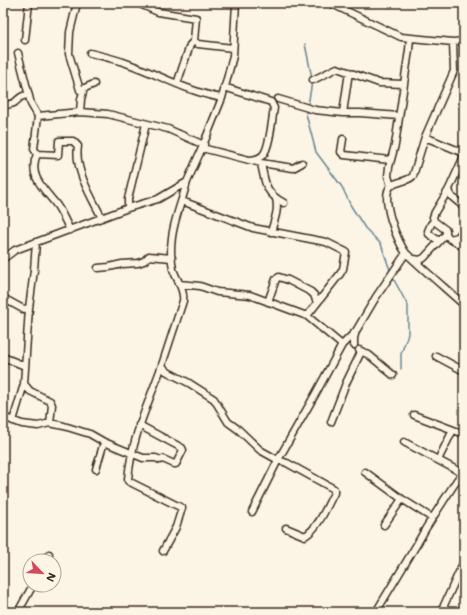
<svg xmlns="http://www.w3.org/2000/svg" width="467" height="615" font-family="Mali,sans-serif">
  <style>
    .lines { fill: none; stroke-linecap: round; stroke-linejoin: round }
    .stream { stroke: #678695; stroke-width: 1.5 }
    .minor-casing { stroke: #3b2a1e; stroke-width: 9 }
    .minor { stroke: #fcf5e5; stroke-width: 6 }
  </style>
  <rect width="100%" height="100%" fill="#fcf5e5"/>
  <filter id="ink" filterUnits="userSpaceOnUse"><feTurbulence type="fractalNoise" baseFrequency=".025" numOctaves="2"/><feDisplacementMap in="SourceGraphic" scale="8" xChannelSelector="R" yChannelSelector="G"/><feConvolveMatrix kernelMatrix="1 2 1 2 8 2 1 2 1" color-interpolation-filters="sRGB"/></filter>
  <g filter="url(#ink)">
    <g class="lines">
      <path class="stream" d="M305,44L312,78
        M308,105L312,82
        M307,109L306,114L316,152L342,187L351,206L365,228L381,244L391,273
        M392,276L408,306V334L401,354V369"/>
      <defs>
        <path id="minor" d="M77,3L70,32L69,54L80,90L83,92L81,99L80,112
          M143,3L142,5L158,12L196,18L194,41L198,44L233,48
          M330,3L401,37L453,42L464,41
          M25,40L29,3
          M453,42L454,71L425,137L413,176C407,182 397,181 391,186C379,196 398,245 407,254C425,271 445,288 464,305
          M18,53L29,96
          M90,53C102,56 115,59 126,63C158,74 188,92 222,98
          M313,80L337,68L379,83L403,84
          M177,84L190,45L194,41
          M224,87L271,102L274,108C272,119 270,147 263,155C259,159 253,160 248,160
          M80,90L94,84
          M278,99L315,110L343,113H360L399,116
          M3,106C6,105 11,104 14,103C19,99 22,94 29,96L31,104L38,116L34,149L37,154L58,155L59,141H73L78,146C74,170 92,198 102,218
          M343,113L349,72
          M38,116L80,112L108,114L168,129L204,145
          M425,137L464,153
          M343,139L341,152L344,155L390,160
          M202,148L261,163L293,168L302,163
          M37,154C28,175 42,187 55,203C61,210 65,221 70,230
          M464,156L449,189L435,212L433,217L434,221L446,230V234L450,239L464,247
          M261,163C265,183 265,193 284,203
          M391,186L388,176L389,167L395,145L409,50L410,38
          M449,189L451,196L464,207
          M182,201L253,228L326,242L346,252L343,269L340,274L307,316
          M128,208V199L146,124
          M434,221L431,224L428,231L429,234L439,241
          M271,232C274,221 279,210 276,199
          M450,239L458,237L464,229
          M3,259L15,250L128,208L158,199L187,182L202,148L222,98L233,56L236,3
          M414,259L420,260L424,258L446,234
          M98,268L109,267L122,264L138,263L144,261L149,256L172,258
          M179,284L200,286L217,292L250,295L307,316L342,345
          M3,298L23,309L29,308
          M268,302L276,279L279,277L288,280L311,292L314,295L317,303
          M354,345V338L356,331L376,297L406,253
          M359,350L369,355L393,375
          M436,356L464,371
          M3,357L25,366
          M162,365L166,371L189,383L214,399L228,422L239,430L260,450L278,460L287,463L334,489V493C326,508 319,527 305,536L286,528
          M24,384L30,391L50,401L52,405L50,423
          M414,415L464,434
          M3,417L22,424L38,426L50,423L64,426L90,434L104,442L143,458H156L160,460L163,459L174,464H176L183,450L182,448L139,425
          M13,421L24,384L29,308L34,270L36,242
          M331,422L346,383L361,352
          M404,442L464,474
          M438,460L453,430
          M96,469L104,442
          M365,472L402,499L432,518
          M252,512L278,460L316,393L342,345L356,331
          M384,525L402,499
          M163,551L176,527L182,508L128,481V479C132,436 148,405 162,365C169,344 176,322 183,301C185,290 176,279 173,269C172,263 171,256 171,251C171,226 181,205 187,182
          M45,561L49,554
          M18,612L33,585
          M376,612L417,544L426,528L457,480L464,472
          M441,612L464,561"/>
      </defs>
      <use href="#minor" class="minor-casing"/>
      <use href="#minor" class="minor"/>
    </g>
  </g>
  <rect width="467" height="615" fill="none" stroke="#fcf5e5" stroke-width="16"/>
  <rect x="8" y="8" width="451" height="599" fill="none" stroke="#3b2a1e" stroke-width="1.5" filter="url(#ink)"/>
  <g transform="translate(42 573) rotate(115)"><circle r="19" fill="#fcf5e5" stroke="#afa495"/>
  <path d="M0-3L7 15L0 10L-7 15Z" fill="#d1495b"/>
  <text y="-6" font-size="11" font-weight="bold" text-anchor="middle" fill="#3b2a1e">N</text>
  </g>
</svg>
